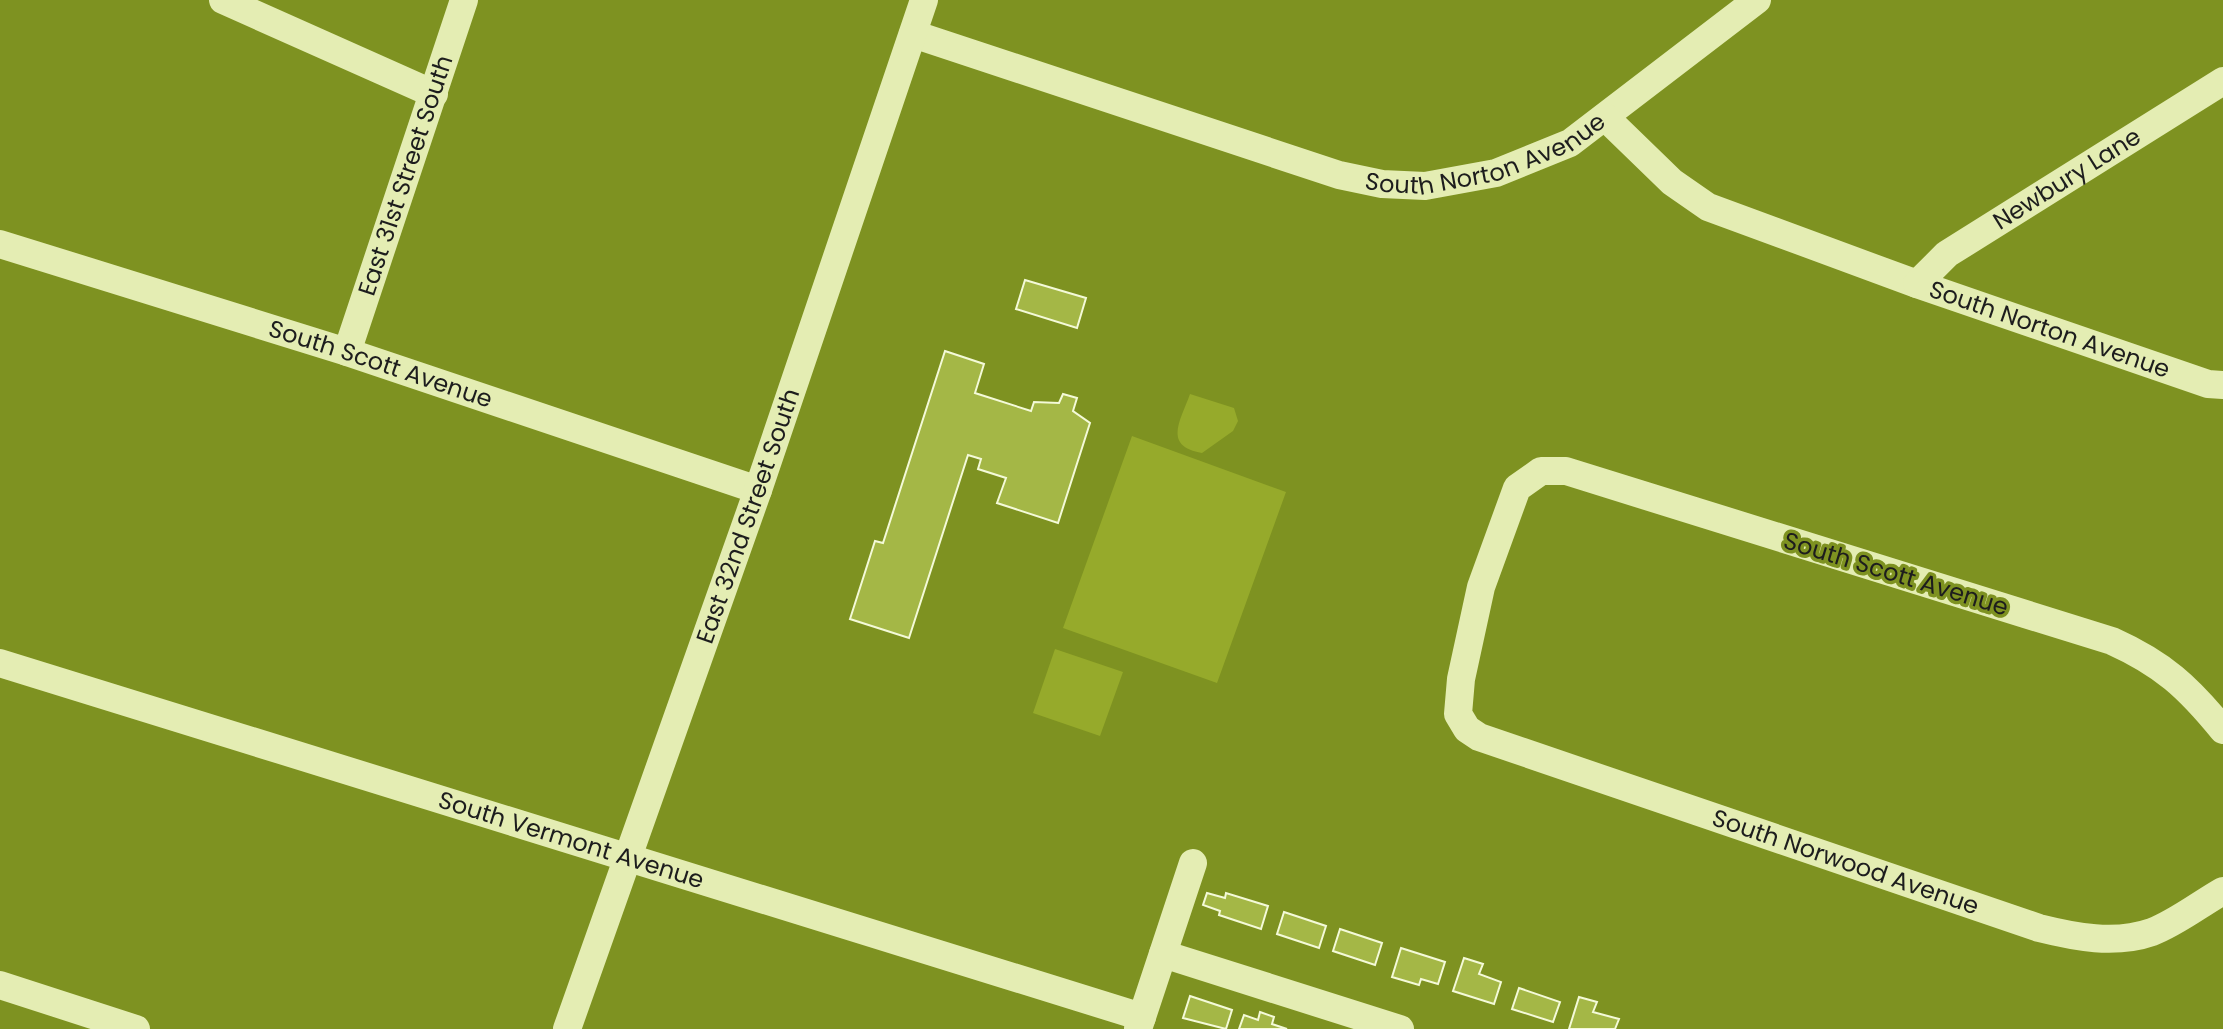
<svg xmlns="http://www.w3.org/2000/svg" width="2223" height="1029" font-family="Poppins,sans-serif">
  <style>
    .green { fill: #96aa2b }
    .building { fill: #a4b746; stroke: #f4fad8; stroke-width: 2 }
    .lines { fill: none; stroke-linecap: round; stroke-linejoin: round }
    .minor { stroke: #e4edb3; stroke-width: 28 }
    .labels { text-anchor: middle; stroke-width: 7; stroke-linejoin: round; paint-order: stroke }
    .street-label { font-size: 24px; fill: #1d1d1d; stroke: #7e9221 }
  </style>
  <rect width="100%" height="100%" fill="#7e9221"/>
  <path class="green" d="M1190,394L1234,408L1238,421L1233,431L1202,453C1162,446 1181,420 1190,394Z
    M1132,436L1286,492L1217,683L1063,628Z
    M1055,649L1123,672L1100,736L1033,713Z"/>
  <path class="building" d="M1025,280L1086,298L1077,328L1016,309Z
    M945,351L984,364L975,393L1031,411L1034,402L1059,403L1063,394L1077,398L1073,411L1090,423L1058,523L997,503L1006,478L978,469L981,459L968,455L909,638L850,619L875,541L883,543Z
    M1207,893L1225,898L1226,893L1268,906L1261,929L1219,915L1220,911L1203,905Z
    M1284,912L1326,926L1319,948L1277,934Z
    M1340,929L1382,943L1375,965L1333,951Z
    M1401,948L1445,962L1438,984L1421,979L1419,985L1392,977Z
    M1464,958L1483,964L1479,974L1501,982L1494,1004L1453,991Z
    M1519,988L1560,1002L1553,1022L1512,1009Z
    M1190,996L1232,1010L1226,1029L1183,1018Z
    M1579,997L1597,1002L1593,1012L1619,1019L1615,1029H1569Z
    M1260,1012L1274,1017L1272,1024L1287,1029H1239L1244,1015L1258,1020Z"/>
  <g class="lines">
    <g class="minor">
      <path d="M223,0L434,94"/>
      <path id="s1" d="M913,34L1339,175L1382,184L1425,186L1496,173L1570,143L1757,0"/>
      <path id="s2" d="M1605,117L1672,182L1708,207L1917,284L2208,384L2223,385"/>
      <path id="s3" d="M0,244L347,352L758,490"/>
      <path id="s4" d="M1917,284L1947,254L2223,81"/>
      <path id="s5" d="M347,352L464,0"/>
      <path id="s6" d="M0,663L1142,1017"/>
      <path id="s7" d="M2223,730C2188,687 2163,664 2112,641L1566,471H1541L1517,488L1481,587L1461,679L1458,714L1467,729L1479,737L2039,928C2075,937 2115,945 2152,932C2176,923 2200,904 2223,891"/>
      <path d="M1163,954L1400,1029"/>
      <path d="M0,985L136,1029"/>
      <path id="s8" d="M567,1029L758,490L924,0"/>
      <path d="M1138,1029L1193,863"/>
    </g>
  </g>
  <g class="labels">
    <g class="street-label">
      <text dy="8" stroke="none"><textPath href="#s1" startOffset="602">South Norton Avenue</textPath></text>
      <text dy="8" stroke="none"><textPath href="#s5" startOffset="186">East 31st Street South</textPath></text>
      <text dy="8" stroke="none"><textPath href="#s4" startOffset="184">Newbury Lane</textPath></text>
      <text dy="8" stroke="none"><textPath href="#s2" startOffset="500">South Norton Avenue</textPath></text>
      <text dy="8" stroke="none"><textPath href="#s3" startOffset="399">South Scott Avenue</textPath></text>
      <text dy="8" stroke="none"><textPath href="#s8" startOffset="544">East 32nd Street South</textPath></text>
      <text transform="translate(1896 574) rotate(17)" y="8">South Scott Avenue</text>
      <text dy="8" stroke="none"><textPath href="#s6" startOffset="598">South Vermont Avenue</textPath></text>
      <text dy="8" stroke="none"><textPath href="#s7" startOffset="1424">South Norwood Avenue</textPath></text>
    </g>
  </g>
</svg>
